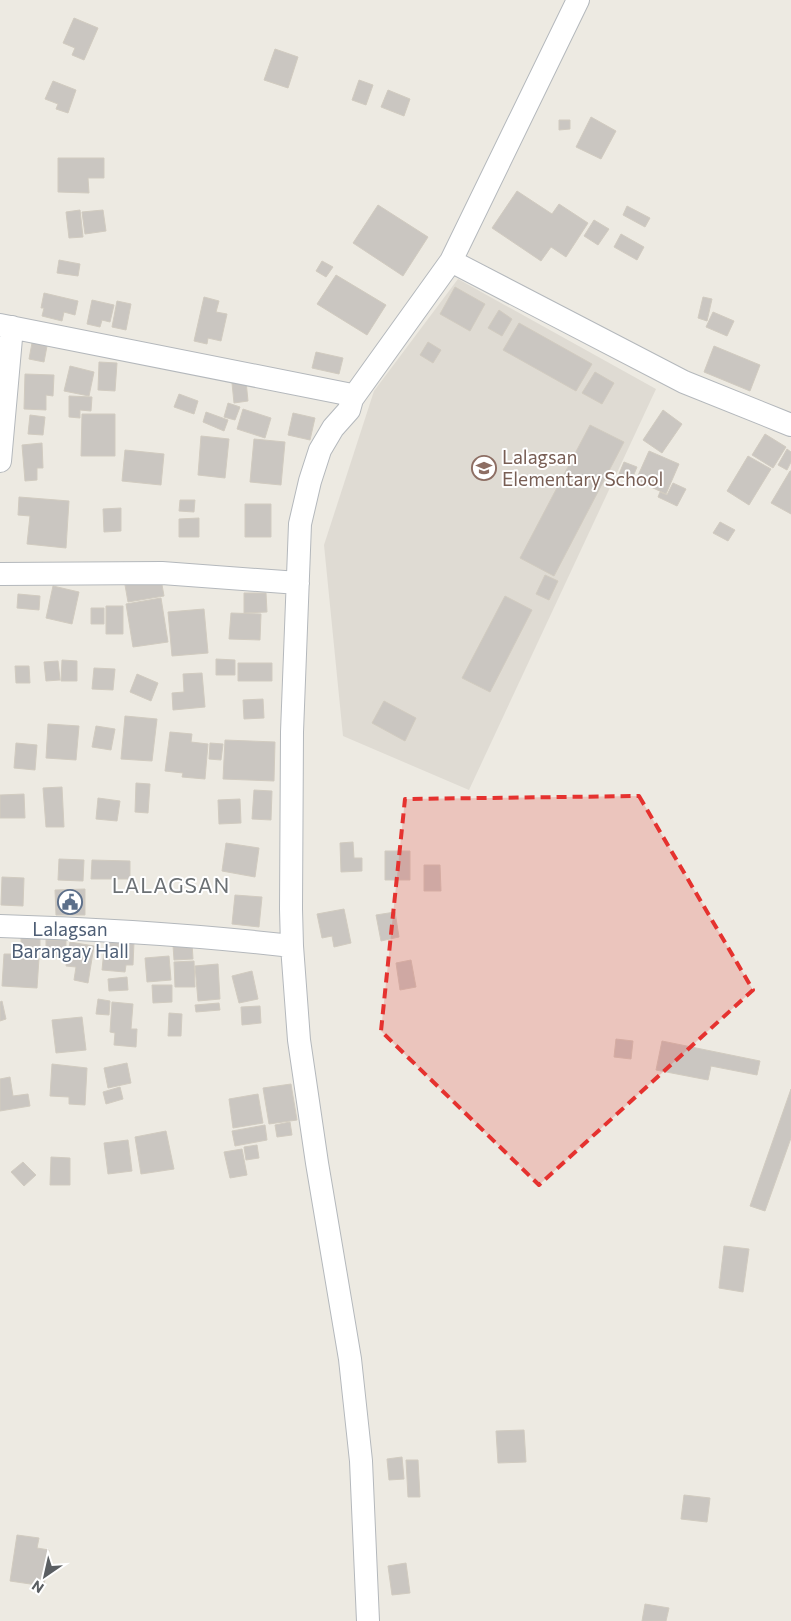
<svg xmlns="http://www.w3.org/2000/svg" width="791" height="1621" font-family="Commissioner,sans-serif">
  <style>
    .education { fill: #dfdbd3 }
    .building { fill: #cac6c1; stroke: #d1cbc0 }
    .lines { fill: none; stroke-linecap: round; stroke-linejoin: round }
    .minor-casing { stroke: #b4b8bc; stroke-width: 24 }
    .minor { stroke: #fff; stroke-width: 22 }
    .marked { fill: #e5322f; fill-opacity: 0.2; stroke: #e5322f; stroke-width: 4; stroke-dasharray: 10 6; stroke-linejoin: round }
    .labels { text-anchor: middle; stroke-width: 4; stroke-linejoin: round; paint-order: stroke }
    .education-label { font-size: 19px; fill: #785e54; stroke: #fff; text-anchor: start }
    .service-label { font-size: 19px; fill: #4e5e75; stroke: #fff }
    .quarter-label { font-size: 21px; letter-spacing: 1px; fill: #6b7074; stroke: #fff }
  </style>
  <rect width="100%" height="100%" fill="#edeae2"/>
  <path class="education" d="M458,279L656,389L469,790L343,736L324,545L374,391Z"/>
  <path class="building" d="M74,18L98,28L84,60L72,55L75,48L63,43Z
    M275,49L298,57L288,88L264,80Z
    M359,80L373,85L366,105L352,100Z
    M53,81L76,90L68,113L56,109L58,104L45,99Z
    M388,90L410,99L404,116L381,107Z
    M591,117L616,131L601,159L576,147Z
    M559,120H570V129L559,130Z
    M58,158H104V178H88L89,193L58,192Z
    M517,191L552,214L559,204L588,223L566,257L551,247L541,261L492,228Z
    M378,205L428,237L403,276L353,243Z
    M627,206L650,218L645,227L623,215Z
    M80,210L83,237L69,238L66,212Z
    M103,210L106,231L85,234L82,212Z
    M594,220L609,229L598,245L584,236Z
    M621,234L644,247L637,260L614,247Z
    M59,260L80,264L78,276L57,273Z
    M322,261L333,267L326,277L316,271Z
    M336,275L386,305L367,335L317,304Z
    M455,287L485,304L470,331L440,314Z
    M44,293L78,301L75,315L64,312L62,321L42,316L44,308H41Z
    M204,297L219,301L216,312L227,314L221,341L208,338L207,344L194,341Z
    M703,297L712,299L707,321L698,318Z
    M92,300L114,305L110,322L102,320L100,327L87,324Z
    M117,301L131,304L126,330L112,327Z
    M499,310L512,319L502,336L488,328Z
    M713,312L734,321L727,336L706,327Z
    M519,323L592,364L576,391L503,350Z
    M428,342L441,350L433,363L420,355Z
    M32,343L47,346L44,362L29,359Z
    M714,346L760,365L750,391L704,372Z
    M316,352L343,358L339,374L312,368Z
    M99,362L117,363L115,391L98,390Z
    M70,366L94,372L89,396L64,391Z
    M595,372L614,383L602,404L582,393Z
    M25,374L54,375L53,396L46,395V410L24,409Z
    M246,381L248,401L234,403L232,383Z
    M179,394L198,401L194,414L174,407Z
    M69,396L92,397L91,411L80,410V418L69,417Z
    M228,403L240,407L235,420L224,417Z
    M243,409L271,418L265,438L237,429Z
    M663,410L682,424L662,453L643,440Z
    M206,412L228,420L224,431L203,422Z
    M293,413L315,418L310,440L288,435Z
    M82,414H115V456H81Z
    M30,415L45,417L43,435L28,434Z
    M590,425L624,442L554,576L520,558Z
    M765,434L786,447L773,468L752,455Z
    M201,436L229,439L225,478L198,475Z
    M254,439L285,442L281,485L250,482Z
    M42,443L43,468H37V480L25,481L22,445Z
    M787,449L791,452V462L787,470L778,465Z
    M125,450L164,454L161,485L122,481Z
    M649,451L679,464L666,494L636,480Z
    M748,456L771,469L749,505L727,491Z
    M624,462L637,467L632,479L619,474Z
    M790,471H791V514L771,503Z
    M673,483L686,489L677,506L658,497L660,492L667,495Z
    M19,497L69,501L66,548L27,544L30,516L18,515Z
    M180,500H195L194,512L179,511Z
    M245,504H271V537H245Z
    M121,508V531L104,532L103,509Z
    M199,518V537H179V519Z
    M720,522L735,530L728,541L713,533Z
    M545,575L558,581L549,600L536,594Z
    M161,579L164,596L128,602L125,585Z
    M53,586L79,592L72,624L46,618Z
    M244,593H266L267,612L244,613Z
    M18,594L40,596L39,610L17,608Z
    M505,596L532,610L490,692L462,678Z
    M161,598L168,642L133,647L126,604Z
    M106,606H123V634H106Z
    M91,608H104V624H91Z
    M204,609L208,653L172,656L168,612Z
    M231,613L261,614L260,640L229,639Z
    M216,659L235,660V675H216Z
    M62,660L77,661V681H61Z
    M58,661L60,680L46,681L44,662Z
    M238,663H272V681H238Z
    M15,666H29L30,683H16Z
    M94,668L115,669L113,690L92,689Z
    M202,673L205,707L173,710L172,693L184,692L183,674Z
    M137,674L158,683L151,701L130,692Z
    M263,699L264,718L244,719L243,700Z
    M384,701L416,718L405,741L372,723Z
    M125,716L157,719L152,761L121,759Z
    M48,724L79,726L76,760L46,758Z
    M96,726L115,729L111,750L92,747Z
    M170,732L192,734L191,742L208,744L205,779L182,777L183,773L165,771Z
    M225,740L275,742L274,781L223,779Z
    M16,743L37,745L35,770L14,768Z
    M210,743L223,744L221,760L209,759Z
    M136,783L150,784L148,813L135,812Z
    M62,787L64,827H46L43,788Z
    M254,790L272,791L271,820L252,819Z
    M24,794L25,818H0V795Z
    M98,798L120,801L117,821L96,819Z
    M240,799L241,823L219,824L218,800Z
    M353,842L354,858H362V871L341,872L340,843Z
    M226,843L259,848L255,877L222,871Z
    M385,851H410V880H385Z
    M59,859L84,860L83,881L58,880Z
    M92,860L130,861V879H91Z
    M424,865H440L441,891H424Z
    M2,877L24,878L23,906L1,905Z
    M85,889V915H56L55,890Z
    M235,895L262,897L259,927L232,924Z
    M344,909L351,943L334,947L332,936L322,938L317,914Z
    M395,912L399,937L381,941L376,915Z
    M21,933L40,934V951L21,950Z
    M46,940H66V957H46Z
    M105,940L134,942L133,965H126L125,972L102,970Z
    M70,942L94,946L88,983L74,980L76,967L66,966Z
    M192,943L193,959L174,960L173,945Z
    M4,954H19V957L39,958L37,988L2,986Z
    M169,956L171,980L147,982L145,958Z
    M411,960L416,987L400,990L396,963Z
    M194,961L195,987H175L174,962Z
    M218,964L220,999L198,1001L195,966Z
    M252,971L258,999L239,1003L232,976Z
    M127,977L128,990L109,991L108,979Z
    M152,985H172V1002L153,1003Z
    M98,999L110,1001L109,1015L96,1014Z
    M2,1001L6,1019L0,1021V1002Z
    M112,1002L133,1004L131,1029H137L136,1047L114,1045L115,1033L110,1032Z
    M219,1003L220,1010L196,1012L195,1005Z
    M260,1006L261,1023L242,1025L241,1007Z
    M169,1013L182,1014L181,1036H168Z
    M82,1017L86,1050L56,1053L52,1020Z
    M616,1039L633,1041L631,1059L614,1057Z
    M662,1041L760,1061L757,1075L711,1066L708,1080L656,1070Z
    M127,1063L131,1083L108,1088L104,1068Z
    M52,1064L87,1068L85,1105L69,1104V1097L50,1096Z
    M10,1077L13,1096L28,1094L30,1106L0,1111V1079Z
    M291,1084L297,1120L269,1124L263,1088Z
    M120,1087L123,1099L106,1104L103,1092Z
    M791,1089V1138L765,1211L750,1206Z
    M258,1094L263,1123L233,1128L229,1099Z
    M290,1122L292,1135L277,1137L275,1125Z
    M265,1125L267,1140L235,1146L232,1131Z
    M166,1131L174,1169L141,1174L135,1137Z
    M128,1140L132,1171L108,1174L104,1143Z
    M257,1145L259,1158L246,1160L244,1147Z
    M242,1149L247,1175L230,1178L224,1152Z
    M51,1157L70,1158V1185H50Z
    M23,1162L36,1175L24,1186L11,1172Z
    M724,1246L749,1249L743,1292L719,1288Z
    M524,1430L526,1462L498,1463L496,1431Z
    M402,1457L404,1479L389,1480L387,1459Z
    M406,1460H418L420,1497H408Z
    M684,1495L710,1498L707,1522L681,1519Z
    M17,1535L39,1538L37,1548L49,1550L44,1586L10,1581Z
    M406,1563L410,1593L392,1595L388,1566Z
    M645,1604L669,1608L666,1621H642Z"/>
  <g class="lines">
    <defs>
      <path id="minor" d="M451,261L684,382L791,425
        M0,325L347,394L352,399L349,410L333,428L320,450L310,481L300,524L292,732L291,909L292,946L299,1040L317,1163L350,1359L361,1461L368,1621
        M352,399L451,261L578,0
        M0,461L12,327
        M0,574L162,573L298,583
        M0,926C98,929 195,935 292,946"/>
    </defs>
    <use href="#minor" class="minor-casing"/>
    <use href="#minor" class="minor"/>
  </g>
  <path class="marked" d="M639,796L753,990L539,1185L381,1031L405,799Z"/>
  <defs>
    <symbol id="school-ring" viewBox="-11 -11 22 22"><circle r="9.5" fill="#fff" stroke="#8d6e63" stroke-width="1.5"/><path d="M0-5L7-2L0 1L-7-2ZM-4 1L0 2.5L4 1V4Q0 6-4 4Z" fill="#8d6e63"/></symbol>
    <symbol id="civic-ring" viewBox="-11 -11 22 22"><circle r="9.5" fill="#fff" stroke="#5c6f8a" stroke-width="1.5"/><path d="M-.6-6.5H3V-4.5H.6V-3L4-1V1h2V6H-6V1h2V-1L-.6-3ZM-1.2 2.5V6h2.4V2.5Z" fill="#5c6f8a"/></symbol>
  </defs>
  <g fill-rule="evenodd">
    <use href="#school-ring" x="470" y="454" width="28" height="28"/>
    <use href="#civic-ring" x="56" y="888" width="28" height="28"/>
  </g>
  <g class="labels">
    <g class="education-label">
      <text x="502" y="464">Lalagsan<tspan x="502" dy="22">Elementary School</tspan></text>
    </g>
    <g class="service-label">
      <text x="70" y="936">Lalagsan<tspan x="70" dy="22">Barangay Hall</tspan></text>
    </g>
    <g class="quarter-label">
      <text x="171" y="893">LALAGSAN</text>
    </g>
  </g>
  <g transform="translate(45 1576) rotate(214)" stroke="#ffffff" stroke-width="4" paint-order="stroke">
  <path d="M0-4L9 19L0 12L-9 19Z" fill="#5a5e62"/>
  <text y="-8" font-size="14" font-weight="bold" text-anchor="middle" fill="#5a5e62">N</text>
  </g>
</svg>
